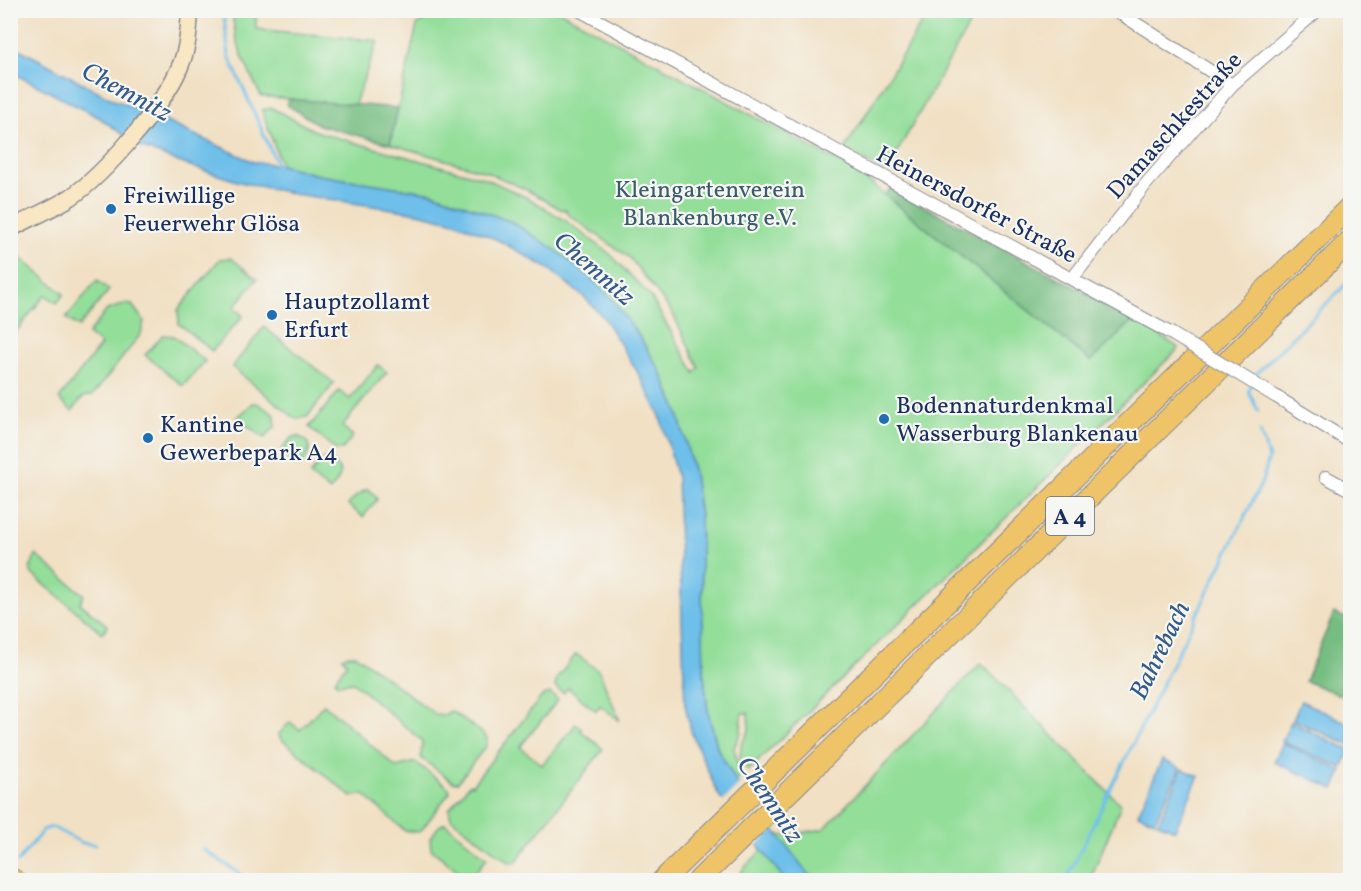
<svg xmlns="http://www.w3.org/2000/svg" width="1361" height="891" font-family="Vollkorn,serif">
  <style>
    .green { fill: #93de99; stroke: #57867c; stroke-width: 1.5 }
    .forest { fill: #76bd81; stroke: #487670; stroke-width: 1.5 }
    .water { fill: #6ebfea; stroke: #4477a4; stroke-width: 1.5 }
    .pier { fill: #f1e0c3 }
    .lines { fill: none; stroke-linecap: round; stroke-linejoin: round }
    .stream { stroke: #6ebfea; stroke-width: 3 }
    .minor-casing { stroke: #868890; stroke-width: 14 }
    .secondary-casing { stroke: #868890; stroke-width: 19 }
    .primary-casing { stroke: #868890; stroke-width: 20 }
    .motorway-casing { stroke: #868890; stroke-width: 23 }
    .minor { stroke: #fff; stroke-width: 12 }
    .secondary { stroke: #f9e7c3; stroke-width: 16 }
    .primary { stroke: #efc469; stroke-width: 18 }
    .motorway { stroke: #efc469; stroke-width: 21 }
    .minor-bridge-casing { stroke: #868890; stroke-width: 14; stroke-linecap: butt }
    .minor-bridge { stroke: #fff; stroke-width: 12 }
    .poi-dot { fill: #1f6fb2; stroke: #f6f6f2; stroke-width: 2 }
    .labels { text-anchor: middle; stroke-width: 4.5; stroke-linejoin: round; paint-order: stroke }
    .shield { fill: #f6f6f2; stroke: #5d6b8a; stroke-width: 1.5 }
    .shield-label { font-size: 22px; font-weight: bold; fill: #1b2f5e }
    .street-label { font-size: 24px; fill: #1b2f5e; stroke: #f6f6f2 }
    .park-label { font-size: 24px; fill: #395b6d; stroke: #f6f6f2 }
    .poi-label { font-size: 24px; fill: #1b2f5e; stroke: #f6f6f2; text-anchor: start }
    .water-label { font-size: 26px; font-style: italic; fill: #345a88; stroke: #f6f6f2 }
  </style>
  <rect width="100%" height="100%" fill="#f6f6f2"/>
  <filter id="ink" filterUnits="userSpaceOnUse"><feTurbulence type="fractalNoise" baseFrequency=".0167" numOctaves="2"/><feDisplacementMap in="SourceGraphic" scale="12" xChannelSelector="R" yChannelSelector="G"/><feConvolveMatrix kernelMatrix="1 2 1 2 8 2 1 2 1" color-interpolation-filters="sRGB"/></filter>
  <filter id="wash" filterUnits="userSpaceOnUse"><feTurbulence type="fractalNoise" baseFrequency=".008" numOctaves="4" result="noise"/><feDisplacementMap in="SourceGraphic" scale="24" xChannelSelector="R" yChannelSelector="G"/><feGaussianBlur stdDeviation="1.35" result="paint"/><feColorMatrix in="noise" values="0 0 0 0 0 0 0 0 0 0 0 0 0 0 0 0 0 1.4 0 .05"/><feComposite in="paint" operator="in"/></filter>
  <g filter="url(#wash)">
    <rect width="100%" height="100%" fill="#f1e0c3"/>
    <path class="green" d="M232,11H256V29L378,41L354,106L261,96C245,64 235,46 232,11Z
      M440,11H559L857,172L1091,361L1135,319L1179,348L748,771L740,759L741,746L749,730L748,713H742L741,732L734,748L741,777L736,781L718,750L708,712L704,675L700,517L694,474L677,410L660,370L639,336L612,299L512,222L433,193L318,175L281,165L262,110L272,108L313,130L331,136L487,179L530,199L566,221L610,254L650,296L695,373L699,368L672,312L630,258L569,215L565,209L562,210L525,189L487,172L390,144L417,25Z
      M929,11H977L886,172L844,150Z
      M11,250L64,294L57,303L45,295L11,338Z
      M231,258L257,279L234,307L243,316L212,351L179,324L178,310L220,259Z
      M97,280L109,290L79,327L66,318Z
      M126,304L132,305L144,321L141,334L93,395L83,397L72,411L59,399L101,345L88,334L107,310Z
      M264,327L334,383L307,417L296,419L232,367Z
      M163,335L174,336L205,361L183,386L145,355Z
      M378,365L387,372L342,426L353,436L342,450H336L309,427L339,391L350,399Z
      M253,403H257L275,415V427L264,438L237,418Z
      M297,436C316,443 310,455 299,467L280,452L291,438Z
      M328,458C345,471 343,475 330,491L310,475L322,460Z
      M368,489L376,496L377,500L363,517L348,505L358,494Z
      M36,555L84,595L80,603L108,626L102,633L32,574L30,569Z
      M576,654L599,671L620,721L600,705L596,711L568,688L563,693L555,687L557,678Z
      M348,655H356L435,714L444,715L451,711L485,735L487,739L486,746L458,782H453L421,758L422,741L353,682L338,684L334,681L347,663L342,657Z
      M981,663L1121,805L1090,880H736L745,867L779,834L782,836L824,829Z
      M550,693L558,700L520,747L542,765L576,724L582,728L580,730L603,749L515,863L507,861L451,818L449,809L470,784L472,785L543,695Z
      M324,704L396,767L415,762L449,788L450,792L420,832L405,831L363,794L352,797L280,738L279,734L290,722L300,730Z
      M445,823L487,858L469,880L431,849L430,838L439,826Z"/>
    <path class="forest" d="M289,99L398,108L390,144L319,125L287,105Z
      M890,188L1135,319L1091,361L885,195Z
      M1334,613L1350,620V699L1305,681Z"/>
    <path class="water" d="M10,44L114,100L136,108L254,162L281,165L318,175L433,193L512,222L553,248L587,275L612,299L639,336L660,370L677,410L694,474L700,517L704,675L708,712L718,750L736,781L813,880H785L718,794L692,734L685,705L677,477L660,416L637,371L604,318L585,298L549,269L500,241L455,222L418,213L295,194L240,182L181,163L141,147L98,117L11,72Z
      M1301,701L1350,724V745L1293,720Z
      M1291,722L1350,750L1342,768L1282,741Z
      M1283,743L1342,771L1334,789L1274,762Z
      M1162,760L1180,768L1155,821L1138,814Z
      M1182,769L1199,776L1175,830L1158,823Z"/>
    <path class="pier" d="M741,783L775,828L755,847L721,803Z"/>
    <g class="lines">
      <path class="stream" d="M223,10L229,56L279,169
        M1253,379L1254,376L1350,280
        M1251,385L1249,392L1258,411
        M203,849L249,880
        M18,862L43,830L52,827L82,843L96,845
        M1066,880L1262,482L1269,458L1260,432"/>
    </g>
  </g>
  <g filter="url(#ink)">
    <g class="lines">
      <defs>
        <path id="minor" d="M579,10L1172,334
          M1115,10L1232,85
          M1072,279L1146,184L1232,85L1318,10
          M1275,396L1350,442
          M1326,477L1350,490"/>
        <path id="secondary" d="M10,229C30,218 52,209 71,197C105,174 166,103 181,64C188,47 189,29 190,10"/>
        <path id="primary" d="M10,876L16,880"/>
        <path id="motorway" d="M663,880L1350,207
          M699,880L1350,241"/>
      </defs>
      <use href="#minor" class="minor-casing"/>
      <use href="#secondary" class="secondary-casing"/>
      <use href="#primary" class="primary-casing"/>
      <use href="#motorway" class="motorway-casing"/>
      <use href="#minor" class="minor"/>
      <use href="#secondary" class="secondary"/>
      <use href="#primary" class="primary"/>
      <use href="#motorway" class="motorway"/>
      <defs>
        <path id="minor-bridge" d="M1172,334L1275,396"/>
      </defs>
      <use href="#minor-bridge" class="minor-bridge-casing"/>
      <use href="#minor-bridge" class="minor-bridge"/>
    </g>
  </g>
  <g class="poi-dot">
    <circle cx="111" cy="209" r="6"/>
    <circle cx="272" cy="315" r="6"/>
    <circle cx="884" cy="419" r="6"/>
    <circle cx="148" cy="438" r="6"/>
  </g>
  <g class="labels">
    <rect class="shield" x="1046" y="497" width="48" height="38" rx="4.5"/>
    <g class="shield-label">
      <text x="1070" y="524">A 4</text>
    </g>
    <g class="street-label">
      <text transform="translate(1174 125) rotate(-48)" y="8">Damaschkestraße</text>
      <text transform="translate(977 204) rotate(28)" y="8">Heinersdorfer Straße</text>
    </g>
    <g class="park-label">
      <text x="710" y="197">Kleingartenverein<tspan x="710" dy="28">Blankenburg e.V.</tspan></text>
    </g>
    <g class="poi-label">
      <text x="123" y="203">Freiwillige<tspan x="123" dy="28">Feuerwehr Glösa</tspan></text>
      <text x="284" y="309">Hauptzollamt<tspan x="284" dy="28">Erfurt</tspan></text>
      <text x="896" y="413">Bodennaturdenkmal<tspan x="896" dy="28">Wasserburg Blankenau</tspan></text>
      <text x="160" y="432">Kantine<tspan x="160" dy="28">Gewerbepark A4</tspan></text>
    </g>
    <g class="water-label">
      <text transform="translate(127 91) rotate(28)" y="9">Chemnitz</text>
      <text transform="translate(595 268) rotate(41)" y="9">Chemnitz</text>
      <text transform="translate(1159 650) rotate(-64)" y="9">Bahrebach</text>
      <text transform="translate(771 799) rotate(56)" y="9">Chemnitz</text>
    </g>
  </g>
  <rect width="1361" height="891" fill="none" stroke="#f6f6f2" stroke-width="36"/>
</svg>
